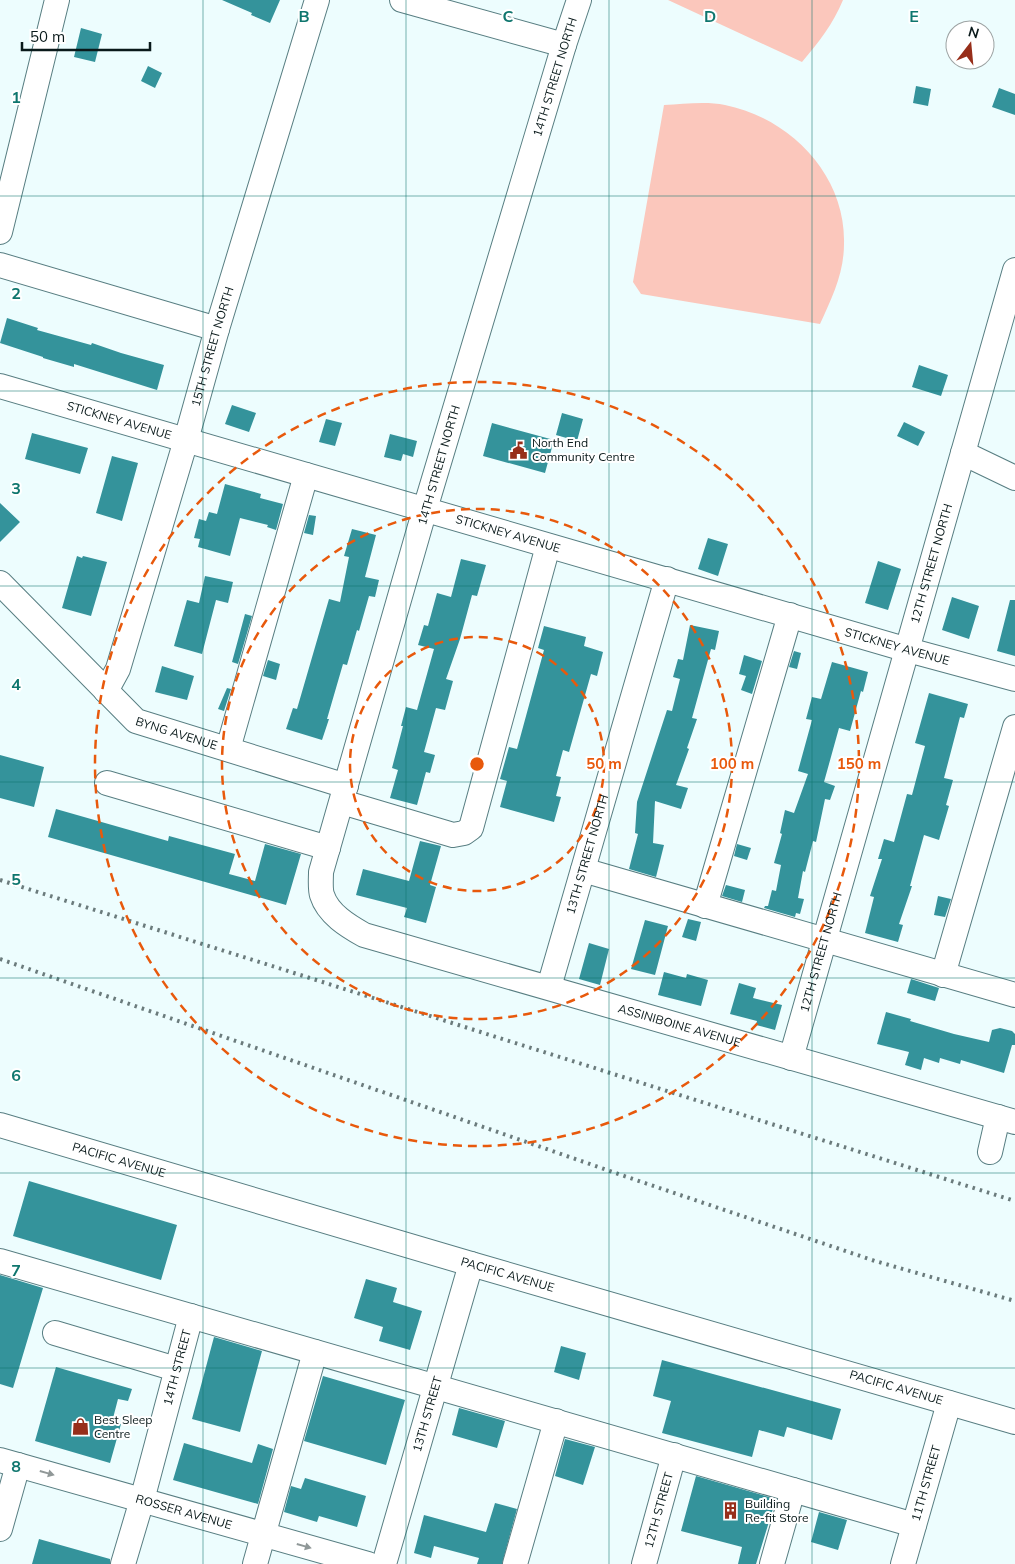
<svg xmlns="http://www.w3.org/2000/svg" width="1015" height="1564" font-family="Mulish,sans-serif">
  <style>
    .green { fill: #fbc7bc }
    .building { fill: #34939b }
    .lines { fill: none; stroke-linecap: round; stroke-linejoin: round }
    .minor-casing { stroke: #587e82; stroke-width: 26 }
    .minor { stroke: #fff; stroke-width: 24 }
    .rail { stroke: #6b7b7c; stroke-width: 4; stroke-dasharray: 2.5 5; stroke-linecap: butt }
    .oneway { fill: #909898 }
    .grid { fill: none; stroke: #0f766e; stroke-width: 1; stroke-opacity: 0.55 }
    .ring { fill: none; stroke: #e8590c; stroke-width: 2.5; stroke-dasharray: 9 6 }
    .labels { text-anchor: middle; stroke-width: 4; stroke-linejoin: round; paint-order: stroke }
    .street-label { font-size: 12px; fill: #09191a; stroke: #fff }
    .poi-label { font-size: 12px; fill: #09191a; stroke: #fff; text-anchor: start }
    .grid-label { font-size: 16px; text-anchor: middle; font-weight: bold; fill: #0f766e; stroke: #fff; stroke-width: 4; stroke-linejoin: round; paint-order: stroke }
    .centre { fill: #e8590c; stroke: #fff; stroke-width: 2.5 }
    .ring-label { font-size: 15px; text-anchor: middle; font-weight: bold; fill: #e8590c; stroke: #fff; stroke-width: 4; stroke-linejoin: round; paint-order: stroke }
  </style>
  <rect width="100%" height="100%" fill="#edfdfe"/>
  <path class="green" d="M668,0H843C833,24 819,42 802,62Z
    M664,105C684,104 706,101 725,105C790,118 846,175 844,244C844,273 832,298 820,324L641,294L633,282Z"/>
  <path class="building" d="M222,0H280L270,23L251,15L252,13Z
    M81,28L102,34L95,62L74,57Z
    M148,66L162,73L155,88L141,81Z
    M916,86L931,89L928,106L913,103Z
    M999,88L1015,94V115L992,107Z
    M7,318L38,328L37,330L91,345L92,343L121,353L164,365L157,390L74,364V367L43,358V357L0,343Z
    M919,365L948,375L941,396L912,387Z
    M232,405L256,413L249,432L225,424Z
    M562,413L583,419L577,441L556,435Z
    M326,419L342,423L335,446L319,442Z
    M904,422L925,432L918,446L897,436Z
    M492,423L554,440L545,473L483,456Z
    M32,433L88,448L80,474L25,459Z
    M390,434L417,441L413,457L403,454L401,461L384,457Z
    M112,456L138,463L122,521L96,513Z
    M225,484L261,494L260,498L283,504L276,530L267,527L268,525L240,518L230,556L198,547L200,539L194,538L199,519L206,521L209,512L217,514Z
    M0,503L20,522L0,542Z
    M309,515L316,516L313,535L304,533Z
    M352,529L376,535L365,577L379,580L375,597L369,596L359,631L357,630L347,665L343,664L327,719H329L322,740L286,729L293,708L297,709L329,599L340,602L349,557L344,556Z
    M708,538L728,544L718,576L698,569Z
    M77,556L82,558L83,556L107,562L91,616L62,608Z
    M461,559L486,565L477,596L472,595L460,639L446,679L453,681L445,710L436,708L424,752L435,755L430,773L426,772L417,805L390,798L398,770L392,768L403,726H401L406,707L417,710L434,649L418,645L424,625L428,626L437,593L451,597Z
    M878,561L901,569L888,610L865,603Z
    M205,576L233,582L228,603L216,600L202,654L174,646L187,600L199,603Z
    M952,597L979,606L969,639L942,630Z
    M1010,600H1015V656L997,651Z
    M245,614L252,616L238,664L232,662Z
    M690,625L719,631L715,650L711,649L692,718L697,719L687,748L689,749L676,785L688,788L681,809L655,801L653,843L664,845L656,877L629,869L638,834L635,833L637,802L667,710L672,711L680,679L673,677L678,659L683,660Z
    M544,626L586,637L584,646L603,652L597,676L591,674L569,752L563,750L556,776L561,777L556,796L561,797L554,822L500,807L507,781L500,779L509,747L517,749L544,650L538,648Z
    M794,651L801,653L797,669L789,667Z
    M744,655L762,661L752,694L741,690L746,676L739,674Z
    M268,660L280,664L276,680L263,676Z
    M832,662L868,672L863,692L861,691L850,731L839,728L824,782L835,786L830,800L825,799L816,842L813,841L805,872L803,871L798,898L804,899L800,914L796,913L795,917L764,908L765,906H768L772,890L776,891L781,865L774,863L782,834L780,833L785,810L794,813L808,774L798,771L812,720L806,719L812,697L821,699Z
    M162,666L194,676L187,700L155,692Z
    M227,688L231,689L224,711L218,709Z
    M929,693L968,704L964,718L960,717L944,778L953,780L946,805L949,806L939,840L924,835L910,886H912L899,924L903,925L898,942L865,933L874,897L870,896L882,859H878L884,839L894,842L907,794L912,795L925,746L915,743Z
    M0,755L44,767L34,807L0,798Z
    M56,809L168,841L169,836L235,854L229,874L255,881L265,844L301,854L286,905L48,837Z
    M420,841L441,846L430,885L436,887L426,923L404,917L407,908L356,895L363,869L409,881Z
    M737,844L751,848L747,860L734,856Z
    M726,885L745,890L742,902L722,896Z
    M938,896L951,899L945,917L934,915Z
    M688,919L701,922L696,941L682,937Z
    M645,920L668,926L655,975L631,969Z
    M589,943L609,949L600,985L579,979Z
    M664,972L686,978L687,974L708,980L701,1006L658,995Z
    M911,979L939,988L935,1001L907,993Z
    M739,983L756,988L753,998L782,1005L775,1030L756,1025L757,1021L730,1014Z
    M886,1012L911,1019L910,1021L954,1034L989,1042L992,1030L1000,1028L1012,1031L1015,1034V1045H1012L1004,1073L961,1060L960,1064L940,1058L939,1063L924,1058L921,1070L905,1065L909,1052L877,1044Z
    M29,1181L177,1225L161,1280L13,1236Z
    M0,1275L43,1288L13,1388L0,1384Z
    M366,1279L397,1288L393,1302L422,1311L410,1350L379,1341L383,1327L354,1318Z
    M214,1337L262,1351L240,1432L192,1419Z
    M561,1346L586,1353L579,1380L554,1372Z
    M662,1360L841,1409L832,1440L787,1427L784,1437L759,1430L752,1457L662,1433L671,1401L653,1396Z
    M56,1367L132,1389L128,1401L118,1399L112,1422L121,1424L110,1463L35,1441Z
    M323,1376L405,1400L386,1465L304,1441Z
    M459,1408L505,1421L497,1448L452,1435Z
    M565,1439L595,1447L583,1485L555,1476Z
    M184,1443L252,1463L258,1444L273,1449L258,1504L173,1480Z
    M696,1476L776,1499L756,1564H738L742,1547L681,1531Z
    M305,1478L366,1496L357,1527L319,1516L317,1522L284,1512L291,1486L301,1489Z
    M495,1503L517,1509L502,1564H477L479,1558L434,1546L431,1558L414,1553L424,1515L486,1532Z
    M819,1512L847,1520L838,1550L811,1542Z
    M39,1539L110,1559V1564H32Z"/>
  <g class="lines">
    <defs>
      <g id="minor">
        <path d="M402,0L564,45"/>
        <path id="s1" d="M579,0L564,45L425,509L321,872C321,879 320,889 322,895C328,914 348,926 364,935L1015,1122"/>
        <path d="M0,232L57,0"/>
        <path d="M0,265L217,329"/>
        <path id="s2" d="M0,386L908,650L1015,679"/>
        <path d="M963,453L1015,478"/>
        <path id="s3" d="M0,583L136,721L346,786"/>
        <path id="s4" d="M106,691L118,669L186,440L217,329L317,0"/>
        <path d="M228,749L306,475"/>
        <path d="M107,783L328,848"/>
        <path d="M342,802L453,835L464,833L471,828L548,546"/>
        <path d="M583,870L1015,995"/>
        <path d="M705,906L790,615"/>
        <path d="M943,975L1015,727"/>
        <path id="s5" d="M549,987L667,579"/>
        <path id="s6" d="M791,1058L1015,270"/>
        <path id="s7" d="M0,1125L471,1264L1015,1422"/>
        <path d="M990,1152L998,1117"/>
        <path d="M0,1261L914,1525"/>
        <path d="M55,1333L176,1369"/>
        <path id="s8" d="M0,1460L368,1564"/>
        <path d="M0,1529L18,1465"/>
        <path id="s9" d="M123,1564L142,1500L191,1316"/>
        <path d="M255,1564L315,1352"/>
        <path id="s10" d="M384,1564L471,1264"/>
        <path d="M515,1564L556,1421"/>
        <path id="s11" d="M644,1564L674,1455"/>
        <path d="M772,1564L793,1490"/>
        <path id="s12" d="M903,1564L949,1403"/>
      </g>
    </defs>
    <use href="#minor" class="minor-casing"/>
    <use href="#minor" class="minor"/>
    <path class="rail" d="M0,880L1015,1201
      M0,959L630,1178L875,1261L1015,1301"/>
  </g>
  <defs><path id="oneway-solid" d="M-6-.8H1V-3.2L6.5 0L1 3.2V.8H-6Z" transform="scale(1.25)"/></defs>
  <g class="oneway">
    <use href="#oneway-solid" transform="translate(47 1473) rotate(16)"/>
    <use href="#oneway-solid" transform="translate(304 1546) rotate(16)"/>
  </g>
  <path class="grid" d="M203,0V1564M406,0V1564M609,0V1564M812,0V1564M0,196H1015M0,391H1015M0,586H1015M0,782H1015M0,978H1015M0,1173H1015M0,1368H1015"/>
  <g class="ring">
    <circle cx="477" cy="764" r="127"/>
    <circle cx="477" cy="764" r="255"/>
    <circle cx="477" cy="764" r="382"/>
  </g>
  <defs>
    <symbol id="civic-bare" viewBox="-9 -9 18 18"><path d="M-.6-6.5H3V-4.5H.6V-3L4-1V1h2V6H-6V1h2V-1L-.6-3ZM-1.2 2.5V6h2.4V2.5Z" fill="#972e1a" stroke="#fff" stroke-width="2.5" paint-order="stroke"/></symbol>
    <symbol id="shop-bare" viewBox="-9 -9 18 18"><path d="M-5-2.5h2.3a2.7 3.5 0 0 1 5.4 0H5L5.5 6h-11ZM-1.5-2.5h3a1.5 2.3 0 0 0-3 0Z" fill="#972e1a" stroke="#fff" stroke-width="2.5" paint-order="stroke"/></symbol>
    <symbol id="building-bare" viewBox="-9 -9 18 18"><path d="M-4-6H4V6H1V3H-1V6H-4ZM-2.5-4.3h1.7v1.8h-1.7ZM.8-4.3h1.7v1.8H.8ZM-2.5-1h1.7V.8h-1.7ZM.8-1h1.7V.8H.8Z" fill="#972e1a" stroke="#fff" stroke-width="2.5" paint-order="stroke"/></symbol>
  </defs>
  <g fill-rule="evenodd">
    <use href="#civic-bare" x="506" y="438" width="25" height="25"/>
    <use href="#shop-bare" x="68" y="1414" width="25" height="25"/>
    <use href="#building-bare" x="718" y="1498" width="25" height="25"/>
  </g>
  <g class="labels">
    <g class="street-label">
      <text transform="translate(555 77) rotate(-73)" y="4">14TH STREET NORTH</text>
      <text dy="4" stroke="none"><textPath href="#s4" startOffset="361">15TH STREET NORTH</textPath></text>
      <text dy="4" stroke="none"><textPath href="#s2" startOffset="124">STICKNEY AVENUE</textPath></text>
      <text transform="translate(439 465) rotate(-74)" y="4">14TH STREET NORTH</text>
      <text dy="4" stroke="none"><textPath href="#s2" startOffset="529">STICKNEY AVENUE</textPath></text>
      <text dy="4" stroke="none"><textPath href="#s6" startOffset="514">12TH STREET NORTH</textPath></text>
      <text dy="4" stroke="none"><textPath href="#s2" startOffset="934">STICKNEY AVENUE</textPath></text>
      <text dy="4" stroke="none"><textPath href="#s3" startOffset="236">BYNG AVENUE</textPath></text>
      <text dy="4" stroke="none"><textPath href="#s5" startOffset="138">13TH STREET NORTH</textPath></text>
      <text dy="4" stroke="none"><textPath href="#s6" startOffset="110">12TH STREET NORTH</textPath></text>
      <text dy="4" stroke="none"><textPath href="#s1" startOffset="1320">ASSINIBOINE AVENUE</textPath></text>
      <text dy="4" stroke="none"><textPath href="#s7" startOffset="124">PACIFIC AVENUE</textPath></text>
      <text dy="4" stroke="none"><textPath href="#s7" startOffset="529">PACIFIC AVENUE</textPath></text>
      <text dy="4" stroke="none"><textPath href="#s9" startOffset="204">14TH STREET</textPath></text>
      <text dy="4" stroke="none"><textPath href="#s7" startOffset="934">PACIFIC AVENUE</textPath></text>
      <text dy="4" stroke="none"><textPath href="#s10" startOffset="156">13TH STREET</textPath></text>
      <text dy="4" stroke="none"><textPath href="#s12" startOffset="84">11TH STREET</textPath></text>
      <text dy="4" stroke="none"><textPath href="#s11" startOffset="56">12TH STREET</textPath></text>
      <text dy="4" stroke="none"><textPath href="#s8" startOffset="191">ROSSER AVENUE</textPath></text>
    </g>
    <g class="poi-label">
      <text x="532" y="447">North End<tspan x="532" dy="14">Community Centre</tspan></text>
      <text x="94" y="1424">Best Sleep<tspan x="94" dy="14">Centre</tspan></text>
      <text x="745" y="1508">Building<tspan x="745" dy="14">Re-fit Store</tspan></text>
    </g>
  </g>
  <g class="grid-label">
    <text x="304" y="22">B</text>
    <text x="508" y="22">C</text>
    <text x="710" y="22">D</text>
    <text x="914" y="22">E</text>
    <text x="16" y="103">1</text>
    <text x="16" y="299">2</text>
    <text x="16" y="494">3</text>
    <text x="16" y="690">4</text>
    <text x="16" y="885">5</text>
    <text x="16" y="1081">6</text>
    <text x="16" y="1276">7</text>
    <text x="16" y="1472">8</text>
  </g>
  <circle cx="477" cy="764" r="8" class="centre"/>
  <g class="ring-label">
    <text x="604" y="769">50 m</text>
    <text x="732" y="769">100 m</text>
    <text x="859" y="769">150 m</text>
  </g>
  <g transform="translate(970 45) rotate(16)"><circle r="24" fill="#ffffff" stroke="#9da3a3"/>
  <path d="M0-4L9 19L0 12L-9 19Z" fill="#972e1a"/>
  <text y="-8" font-size="14" font-weight="bold" text-anchor="middle" fill="#09191a">N</text>
  </g>
  <path d="M22 42v8h128v-8" fill="none" stroke="#09191a" stroke-width="2.5"/>
  <text x="30" y="42" font-size="15" fill="#09191a" stroke="#ffffff" stroke-width="4" paint-order="stroke">50 m</text>
</svg>
